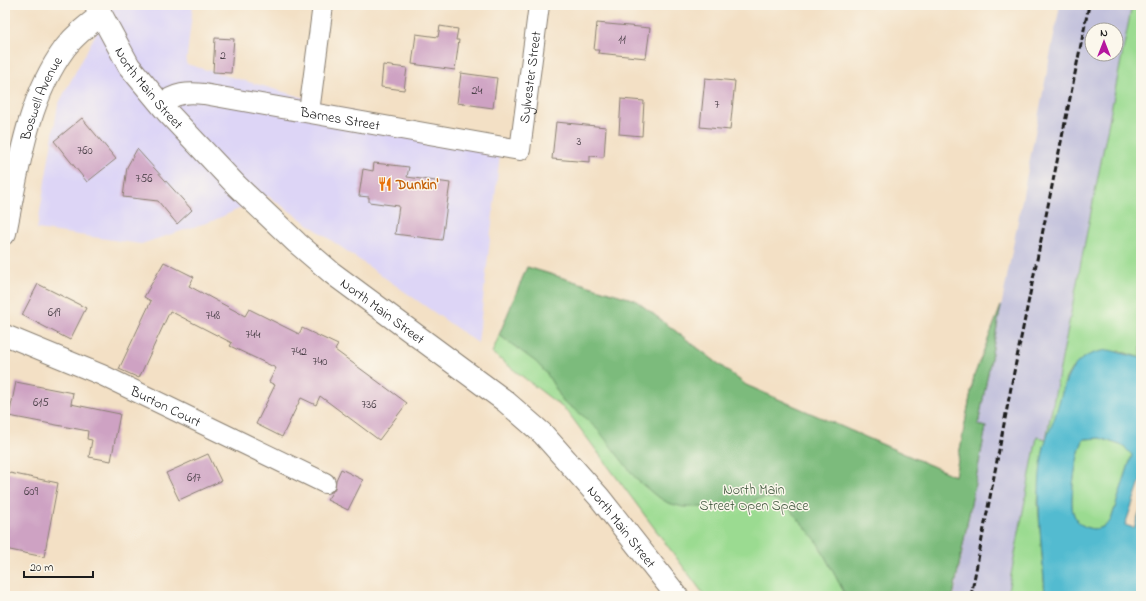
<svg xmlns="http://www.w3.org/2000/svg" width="1146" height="601" font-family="'Indie Flower',sans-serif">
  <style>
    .built { fill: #ddd5f6 }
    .industrial { fill: #c2c1dc; fill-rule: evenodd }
    .green { fill: #9bdb91; stroke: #5c7c56 }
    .forest { fill: #7cbb7b; stroke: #4c6c4c }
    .water { fill: #52bbd0; stroke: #376c76; fill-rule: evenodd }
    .building { fill: #cea2c3 }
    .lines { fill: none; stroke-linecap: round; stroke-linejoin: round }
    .minor-casing { stroke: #887e70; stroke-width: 22 }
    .tertiary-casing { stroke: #887e70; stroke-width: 24 }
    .secondary-casing { stroke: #887e70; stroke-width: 24 }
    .minor { stroke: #fff; stroke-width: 20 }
    .tertiary { stroke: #fff; stroke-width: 22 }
    .secondary { stroke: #fff; stroke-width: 22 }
    .rail { stroke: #1c1c1c; stroke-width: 3; stroke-dasharray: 6 3; stroke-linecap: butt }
    .labels { text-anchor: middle; stroke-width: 3; stroke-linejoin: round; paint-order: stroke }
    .number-label { font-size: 12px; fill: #483e46 }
    .street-label { font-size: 14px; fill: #1c1c1c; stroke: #fbf7ec }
    .food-label { font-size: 14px; font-weight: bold; fill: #c56008; stroke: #fbf7ec; text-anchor: start }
    .park-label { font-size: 14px; fill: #485f45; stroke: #fbf7ec }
  </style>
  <rect width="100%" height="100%" fill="#fbf7ec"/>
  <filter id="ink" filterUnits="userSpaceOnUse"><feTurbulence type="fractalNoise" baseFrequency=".025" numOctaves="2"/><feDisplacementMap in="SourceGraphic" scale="8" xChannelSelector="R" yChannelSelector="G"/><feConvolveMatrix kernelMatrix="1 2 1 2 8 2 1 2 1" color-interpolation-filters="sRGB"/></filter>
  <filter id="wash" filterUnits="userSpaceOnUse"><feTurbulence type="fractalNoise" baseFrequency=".012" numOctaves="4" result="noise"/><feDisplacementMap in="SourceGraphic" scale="16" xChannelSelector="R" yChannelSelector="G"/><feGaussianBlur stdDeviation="0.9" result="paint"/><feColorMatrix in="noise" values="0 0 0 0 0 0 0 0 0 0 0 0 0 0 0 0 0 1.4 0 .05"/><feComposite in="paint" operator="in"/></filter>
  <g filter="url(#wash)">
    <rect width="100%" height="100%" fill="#f3e0c5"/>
    <path class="built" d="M111,5H193L186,64L500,154L478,343L268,196L212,221L141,244L37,229L58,105Z"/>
    <path class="industrial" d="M1060,5H1132L1046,439L1037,438L1007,596H954L986,428L978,426ZM1092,30H1116V54H1092Z"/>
    <path class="green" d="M1132,5H1141V133L1139,152L1141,166V358L1120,351L1072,368L1066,378L1053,427L1044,446L1038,503L1045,596H1007L1037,437L1046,439Z
      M527,267L635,300L746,385L955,476L974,376L1001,306L978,425L986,427L953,596H705L567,411L492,353Z
      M1100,438L1123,446L1132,455L1111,520C1100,535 1078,530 1073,512C1069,500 1077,449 1084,439Z"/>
    <path class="forest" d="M527,267L635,300L746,385L955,476L974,376L1001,306L978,425L986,427L953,596H846L816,540L786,505L772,498H765L757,499L744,507H683L668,503L655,495L637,480L599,431L582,415L563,401L547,374L536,362L499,335Z"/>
    <path class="water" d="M1109,350L1141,358V479L1125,525L1134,528L1141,509V585L1137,596H1045C1043,546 1033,498 1044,447C1046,436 1053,425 1056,413C1066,380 1069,354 1109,350ZM1100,438L1123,446L1132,455L1111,520C1100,535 1078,530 1073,512C1069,500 1077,449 1084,439Z"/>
    <g id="blocks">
      <path class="building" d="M597,23L650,28L646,58L598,53L599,50H594Z
        M440,26L458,29L456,40H459L455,70L412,64L416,34L438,37Z
        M215,38L234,39L231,73L213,72Z
        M383,65L407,68L404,90L381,87Z
        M461,73L497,78L493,108L457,103Z
        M705,78L735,81L730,130L700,127Z
        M621,99L644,101L642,136L619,134Z
        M82,118L116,159L87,182L54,141Z
        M556,122L606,127L604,157L590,156V162L552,159Z
        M137,149L192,210L177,224L158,201L123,197L127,167Z
        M374,163L409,167L407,177L450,183L442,240L395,234L399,206L369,202V197L359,196L363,169L373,171Z
        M164,262L194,277L189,286L245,316L249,309L299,334L302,328L338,345L335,350L407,403L379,440L320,396L316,405L301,398L282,437L256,424L275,385L269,382L276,368L230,346L232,343L170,311L139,378L119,369L151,301L144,297Z
        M38,284L86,308L70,340L22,315Z
        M16,382L73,393L71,404L120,414L111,461L89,457L92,440L87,439L88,431L9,416Z
        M208,454L221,481L179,500L166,473Z
        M341,469L363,480L348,510L327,500L335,488L336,480Z
        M5,472L58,483L44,557L5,549Z"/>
    </g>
  </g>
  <g filter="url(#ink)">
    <use href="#blocks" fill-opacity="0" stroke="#887e70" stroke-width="1"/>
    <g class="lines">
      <defs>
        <g id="minor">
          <path id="s1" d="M162,104C175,93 188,92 204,94L520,150L539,5"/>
          <path d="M309,112L323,5"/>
          <path id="s2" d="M5,335L102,375L325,483"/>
        </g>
        <g id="tertiary">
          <path id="s3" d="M5,233C18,171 26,101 65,48C75,35 88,25 101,15"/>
        </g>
        <g id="secondary">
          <path id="s4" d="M96,5L129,66L168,113L237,186L297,243L332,273L505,401L543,434L599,497L677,596"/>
        </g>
      </defs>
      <use href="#minor" class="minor-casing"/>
      <use href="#tertiary" class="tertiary-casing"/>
      <use href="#secondary" class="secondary-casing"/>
      <use href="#minor" class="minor"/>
      <use href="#tertiary" class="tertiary"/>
      <use href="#secondary" class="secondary"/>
      <path class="rail" d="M971,596L1014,372L1089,5"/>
    </g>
  </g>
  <defs>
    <symbol id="restaurant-bare" viewBox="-9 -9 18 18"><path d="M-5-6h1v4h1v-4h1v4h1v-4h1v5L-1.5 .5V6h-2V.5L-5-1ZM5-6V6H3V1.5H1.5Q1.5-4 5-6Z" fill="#e8710a" stroke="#fbf7ec" stroke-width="2.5" paint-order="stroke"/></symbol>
  </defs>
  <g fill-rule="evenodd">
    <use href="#restaurant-bare" x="375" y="174" width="20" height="20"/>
  </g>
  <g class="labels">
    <g class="number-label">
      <text x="622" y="43">11</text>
      <text x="223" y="59">2</text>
      <text x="477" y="94">24</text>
      <text x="717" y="108">7</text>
      <text x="579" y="145">3</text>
      <text x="85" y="154">760</text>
      <text x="144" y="182">756</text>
      <text x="54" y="316">619</text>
      <text x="213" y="319">748</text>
      <text x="253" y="338">744</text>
      <text x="299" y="355">742</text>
      <text x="320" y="365">740</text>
      <text x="41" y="406">615</text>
      <text x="369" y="408">736</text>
      <text x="194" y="481">617</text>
      <text x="31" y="495">609</text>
    </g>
    <g class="street-label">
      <text dy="5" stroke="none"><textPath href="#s1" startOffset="439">Sylvester Street</textPath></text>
      <text dy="5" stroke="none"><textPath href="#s4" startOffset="99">North Main Street</textPath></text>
      <text dy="5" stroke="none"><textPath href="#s3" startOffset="140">Boswell Avenue</textPath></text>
      <text dy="5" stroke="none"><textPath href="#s1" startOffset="183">Barnes Street</textPath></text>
      <text dy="5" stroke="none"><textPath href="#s4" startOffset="423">North Main Street</textPath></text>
      <text dy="5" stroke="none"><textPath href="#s2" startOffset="176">Burton Court</textPath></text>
      <text dy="5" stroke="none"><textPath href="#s4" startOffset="747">North Main Street</textPath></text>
    </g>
    <g class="food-label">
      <text x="396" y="189">Dunkin'</text>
    </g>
    <g class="park-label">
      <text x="754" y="494">North Main<tspan x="754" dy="16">Street Open Space</tspan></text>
    </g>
  </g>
  <rect width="1146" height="601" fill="none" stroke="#fbf7ec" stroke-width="20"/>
  <g transform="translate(1104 42)"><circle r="19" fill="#fbf7ec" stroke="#a29f99"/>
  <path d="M0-3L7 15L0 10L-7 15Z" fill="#b5179e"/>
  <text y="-6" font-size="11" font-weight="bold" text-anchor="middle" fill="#1c1c1c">N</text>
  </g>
  <path d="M24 571v6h69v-6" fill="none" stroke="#1c1c1c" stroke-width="2"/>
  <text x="30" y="571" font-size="12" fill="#1c1c1c" stroke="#fbf7ec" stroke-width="3" paint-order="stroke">20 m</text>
</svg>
